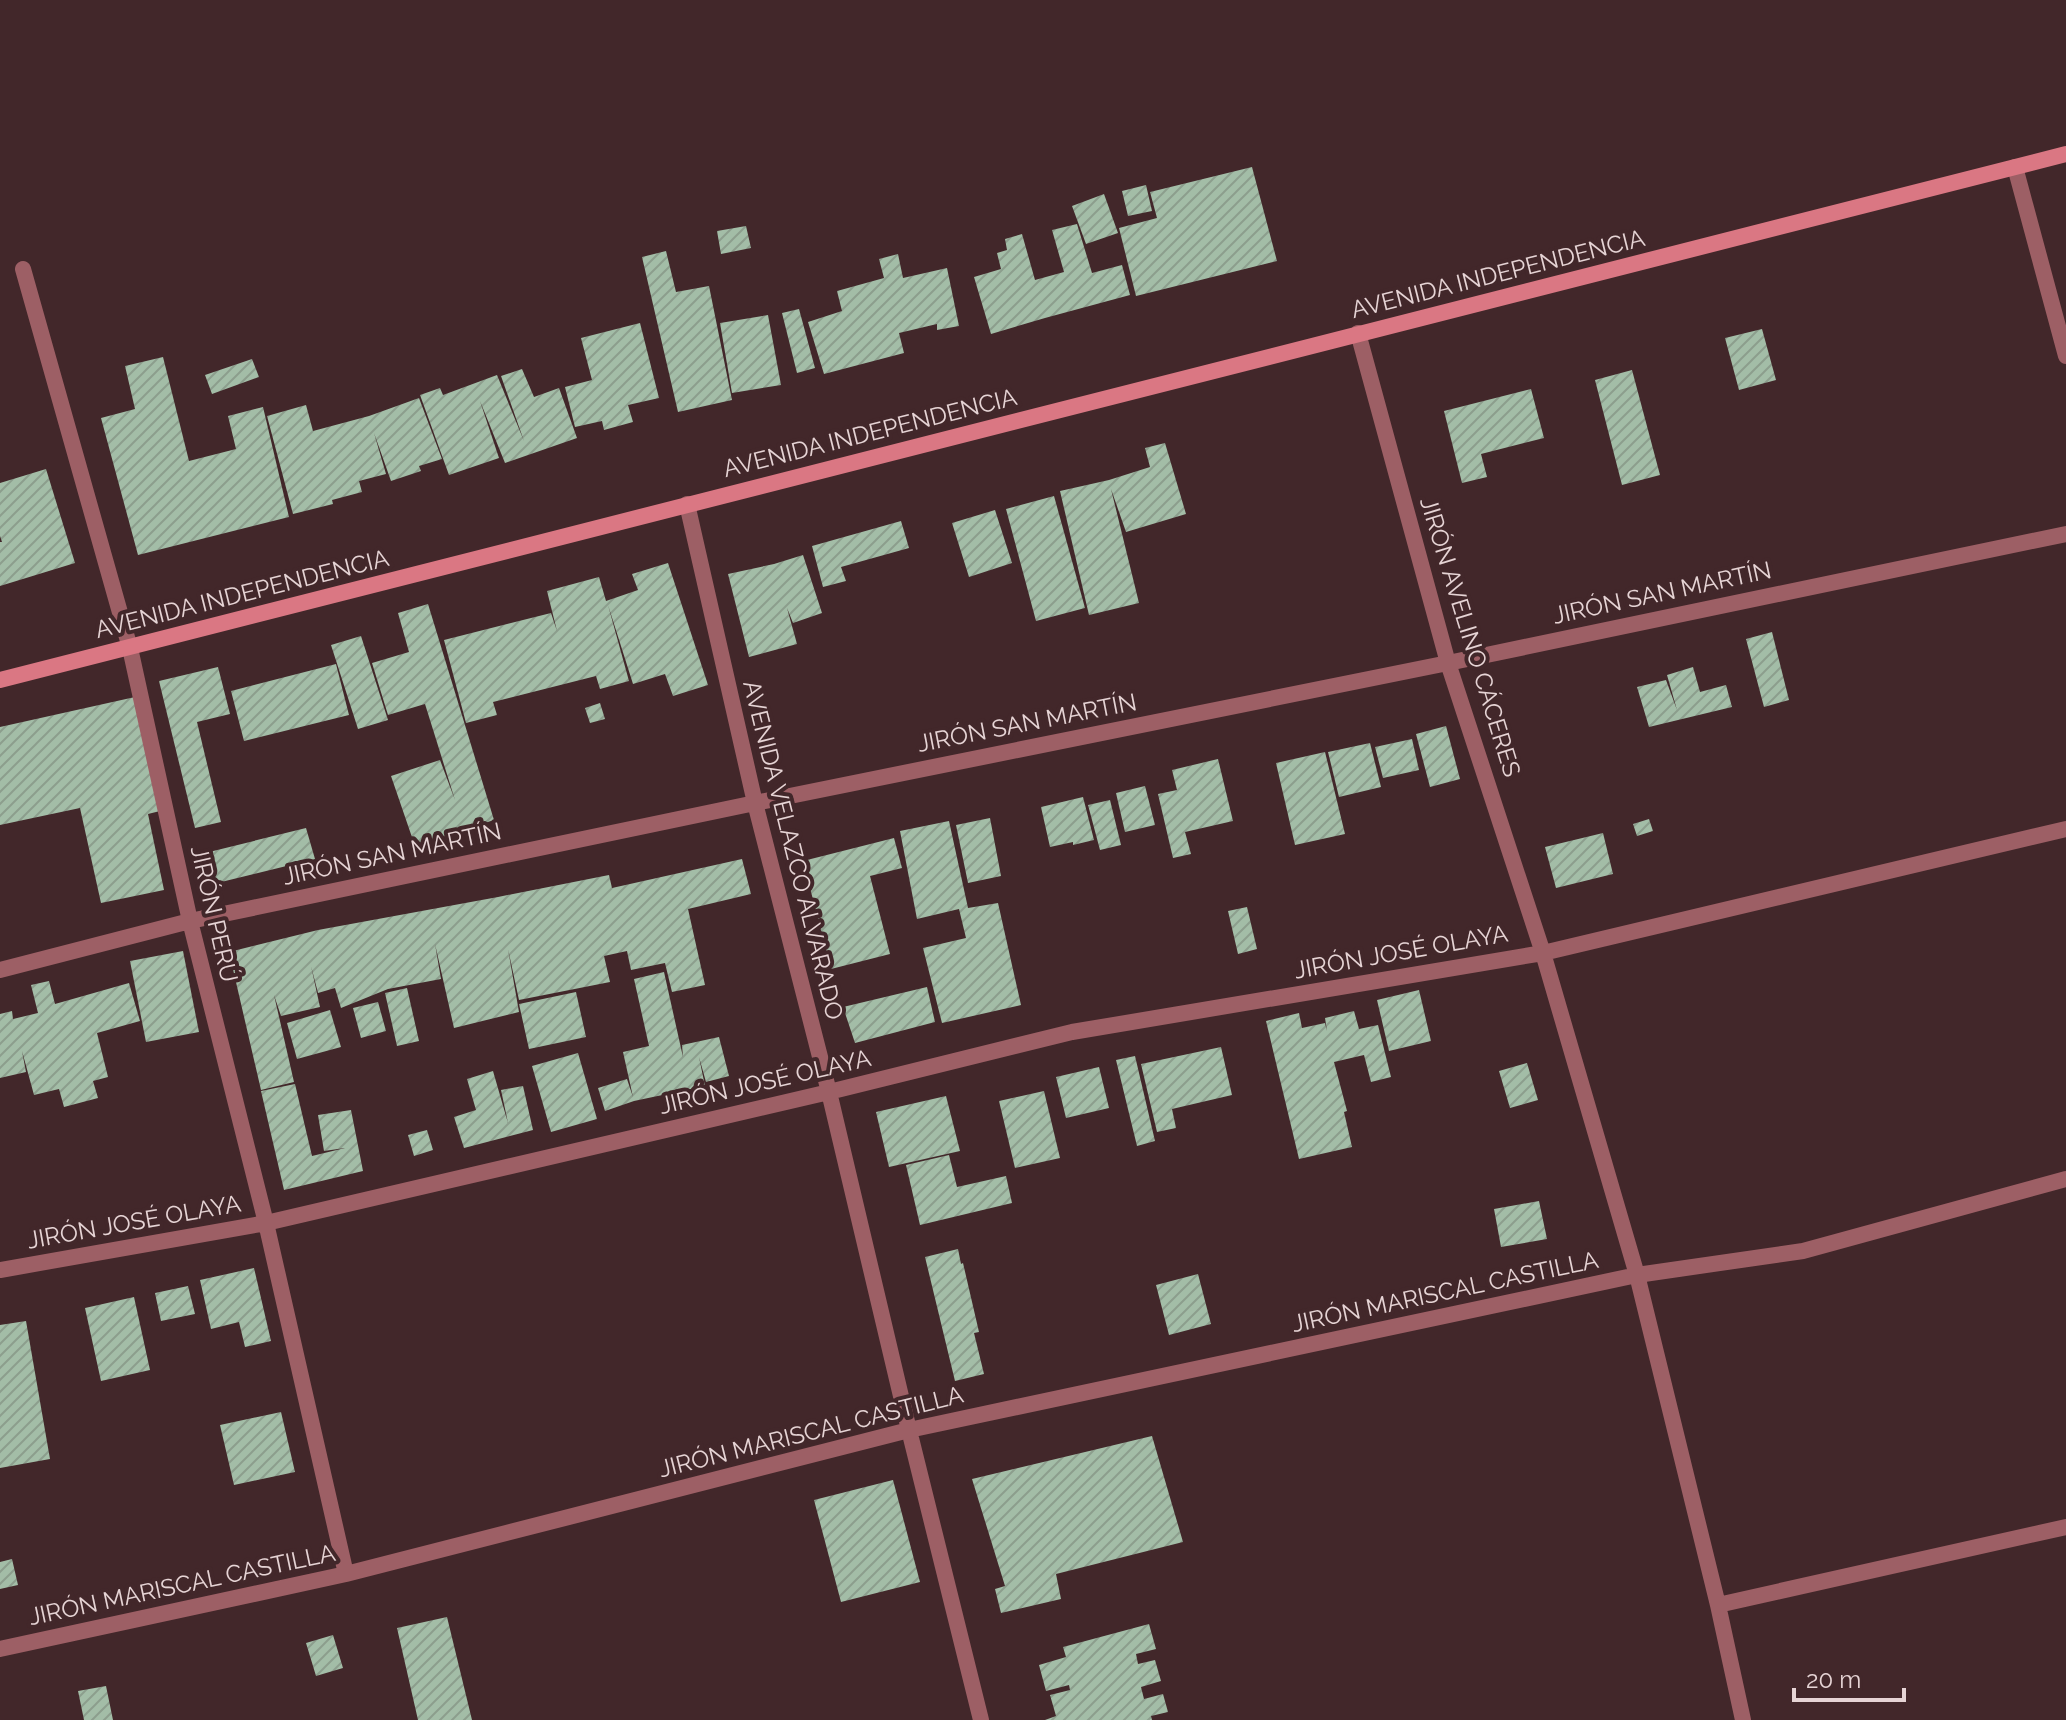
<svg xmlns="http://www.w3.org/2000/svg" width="2066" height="1720" font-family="Raleway,sans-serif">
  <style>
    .building { fill: url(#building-hatch) }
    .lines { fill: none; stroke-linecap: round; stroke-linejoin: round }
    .minor { stroke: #9d5f65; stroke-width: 16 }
    .secondary { stroke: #da7783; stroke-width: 16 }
    .labels { text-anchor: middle; stroke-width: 8; stroke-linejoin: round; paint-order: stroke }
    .street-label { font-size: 24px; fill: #e6d4d5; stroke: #42272a }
  </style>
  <defs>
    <pattern id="building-hatch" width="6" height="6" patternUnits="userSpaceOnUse" patternTransform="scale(2)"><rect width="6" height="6" fill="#a3bda7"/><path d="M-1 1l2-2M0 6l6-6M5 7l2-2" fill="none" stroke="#8c9e8d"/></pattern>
  </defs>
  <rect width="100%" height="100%" fill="#42272a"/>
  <path class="building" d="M1252,167L1277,261L1136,296L1119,228L1157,218L1150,192Z
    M1146,185L1152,211L1128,216L1122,191Z
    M1104,194L1118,233L1086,244L1072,206Z
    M1077,224L1092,273L1122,265L1130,295L1045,318L991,334L974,277L1001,269L997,253L1007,250L1005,239L1022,234L1035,280L1064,272L1052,230Z
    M746,226L751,248L721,254L717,231Z
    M666,251L676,292L709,286L732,400L678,412L642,257Z
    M898,254L903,278L947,268L959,326L937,330V324L899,333L904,353L824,374L808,322L842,311L837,291L884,278L879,259Z
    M799,309L815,368L797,373L782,313Z
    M768,315L781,385L732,393L720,323Z
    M640,323L659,398L628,405L633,422L604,430L602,421L575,427L565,387L592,380L581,338Z
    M1762,329L1776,380L1739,390L1725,338Z
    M163,357L189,461L236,449L228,416L263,407L289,517L138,555L101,418L135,409L125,366Z
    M252,359L259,377L212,394L205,375Z
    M522,369L534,397L559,388L577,438L505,463L480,401L499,458L449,475L420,395L440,388L443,395L497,375L524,441L501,376Z
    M1632,370L1660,475L1622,485L1595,380Z
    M1531,389L1544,438L1481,454L1487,477L1462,483L1444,411Z
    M419,398L442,459L419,466L421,471L391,481L374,433L386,474L359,481L362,492L332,500L333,504L293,514L267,416L306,405L313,431L369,416Z
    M1165,443L1186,514L1126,532L1111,489L1139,603L1089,615L1060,491L1109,480L1150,467L1145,448Z
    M46,469L75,563L0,586V542H2L0,536V483Z
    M1054,496L1085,608L1036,621L1006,509Z
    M995,510L1012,563L969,577L952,523Z
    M901,521L909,548L841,567L846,581L823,587L812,546Z
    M803,555L822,613L793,623L787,608L797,644L749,657L728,574L774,564Z
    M668,563L708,685L673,696L665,674L633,684L608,605L629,681L600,689L596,676L493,702L497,715L466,723L444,640L551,613L557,631L547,591L599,577L606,601L638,590L632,574Z
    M428,604L494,820L415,846L391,776L440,760L455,800L425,704L388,715L372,663L409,652L398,613Z
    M1772,632L1789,700L1764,707L1746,639Z
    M361,636L388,720L358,729L331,645Z
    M336,664L349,715L244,741L231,691Z
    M218,667L230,714L197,722L221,822L195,828L159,681Z
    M1693,667L1700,692L1726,685L1732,707L1649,727L1637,687L1666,680L1677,710L1667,675Z
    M135,697L160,811L148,814L164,890L101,903L80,808L0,825V727Z
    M600,703L605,719L590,723L585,708Z
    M1446,726L1460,779L1430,787L1416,734Z
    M1412,739L1419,770L1383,778L1375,747Z
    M1370,743L1381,787L1339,797L1328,752Z
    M1325,752L1345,834L1295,845L1276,763Z
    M1218,759L1233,821L1185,832L1191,854L1173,858L1158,794L1177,790L1172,770Z
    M1145,786L1155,825L1125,832L1116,793Z
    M1083,797L1094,840L1073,845V842L1050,847L1041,807Z
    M1110,800L1121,845L1100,850L1088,805Z
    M990,818L1001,876L968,883L956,825Z
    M1649,819L1653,831L1637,836L1633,824Z
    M949,821L968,908L998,903L1021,1005L942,1023L923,948L966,938L959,909L917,919L900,831Z
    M306,828L315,859L213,884L205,853Z
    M1603,833L1613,874L1556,888L1545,847Z
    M894,838L902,868L870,876L890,954L831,969L803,861Z
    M742,859L751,894L688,909L705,985L672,992L665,963L631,970L627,951L604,956L610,982L519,1000L508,949L519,1012L454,1028L435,944L441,979L388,989L341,1008L335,988L318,993L311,966L320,1007L281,1016L274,995L294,1082L261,1090L229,952L318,930L498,897L609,875L612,888Z
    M1247,907L1257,949L1238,954L1228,911Z
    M183,951L199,1032L146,1042L130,961Z
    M664,972L683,1057L682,1045L719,1037L729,1076L706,1082L699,1057L705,1086L634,1101L605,1111L598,1088L627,1079L633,1097L623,1052L649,1046L634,979Z
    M49,981L55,1004L129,983L140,1021L97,1033L108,1077L93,1081L98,1098L64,1107L59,1089L34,1095L22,1051L26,1072L0,1078V1014L12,1011L13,1019L38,1013L31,985Z
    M927,987L935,1022L855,1043L843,1007Z
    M407,988L419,1041L397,1046L385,993Z
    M1419,990L1431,1041L1389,1051L1377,1000Z
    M576,992L586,1037L529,1049L519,1004Z
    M378,1002L386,1031L361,1038L353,1008Z
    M330,1010L341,1047L297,1059L287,1023Z
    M1354,1011L1359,1029L1378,1025L1391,1077L1371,1082L1364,1055L1334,1062L1347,1111L1344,1112L1352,1147L1299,1159L1266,1021L1299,1013L1302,1028L1325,1023L1327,1031L1325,1018Z
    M1221,1047L1232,1095L1172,1109L1176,1128L1157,1132L1141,1064Z
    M578,1053L597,1119L551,1132L532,1066Z
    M1135,1056L1155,1141L1137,1146L1116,1060Z
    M1527,1063L1538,1100L1510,1108L1499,1071Z
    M1099,1067L1109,1108L1066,1118L1056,1077Z
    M493,1071L508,1123L501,1090L523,1086L533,1130L464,1148L454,1117L476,1110L467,1079Z
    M295,1084L312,1156L345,1148L324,1151L318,1115L351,1110L363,1171L284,1190L261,1091Z
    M1044,1091L1060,1158L1015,1168L999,1101Z
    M946,1096L960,1151L889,1167L876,1112Z
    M427,1130L433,1150L414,1156L408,1135Z
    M949,1155L957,1187L1006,1176L1012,1203L920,1225L906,1165Z
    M1539,1201L1547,1239L1501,1247L1494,1209Z
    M958,1249L961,1264L963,1263L979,1332L974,1333L984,1374L955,1381L925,1257Z
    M254,1268L271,1341L245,1347L239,1322L211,1329L200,1280Z
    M1198,1274L1211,1324L1169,1335L1156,1285Z
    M188,1286L195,1314L161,1321L155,1293Z
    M134,1297L150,1370L101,1381L85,1308Z
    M26,1321L50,1459L0,1468V1325Z
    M281,1412L295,1472L234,1485L220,1425Z
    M1152,1436L1183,1542L1056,1574L1061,1599L1001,1613L995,1589L1005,1586L972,1479Z
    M893,1480L920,1582L841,1602L814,1500Z
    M12,1559L18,1585L0,1589V1562Z
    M447,1617L472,1720H418L397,1628Z
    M1149,1624L1156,1649L1136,1654L1138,1664L1155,1660L1161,1681L1141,1687L1144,1699L1163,1694L1168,1712L1151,1716L1152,1720H1045L1056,1716L1050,1695L1070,1690L1069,1685L1046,1691L1039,1665L1066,1657L1063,1647Z
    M333,1635L343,1668L316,1676L306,1643Z
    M106,1686L113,1720H84L78,1691Z"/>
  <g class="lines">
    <path class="minor" d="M2015,167L2066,356
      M23,269L130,648L190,921L266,1223L346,1574
      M1358,333L1448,663L1543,953L1637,1275L1718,1605L1743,1720
      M687,504L755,803L829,1092L909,1430L981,1720
      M0,970L190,921L755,803L1448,663L2066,534
      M0,1270L266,1223L829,1092L1072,1032L1543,953L2066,829
      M1718,1605L2066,1527
      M0,1649L346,1574L909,1430L1637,1275L1803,1251L2066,1179"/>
    <path class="secondary" d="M0,680L2066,154"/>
  </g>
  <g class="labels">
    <g class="street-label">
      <text transform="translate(1498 274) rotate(-14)" y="8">AVENIDA INDEPENDENCIA</text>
      <text transform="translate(870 433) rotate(-14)" y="8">AVENIDA INDEPENDENCIA</text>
      <text transform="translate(1662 593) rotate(-12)" y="8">JIRÓN SAN MARTÍN</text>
      <text transform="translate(242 594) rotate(-14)" y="8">AVENIDA INDEPENDENCIA</text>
      <text transform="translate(1470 637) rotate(73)" y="8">JIRÓN AVELINO CÁCERES</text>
      <text transform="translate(1027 723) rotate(-11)" y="8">JIRÓN SAN MARTÍN</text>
      <text transform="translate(793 850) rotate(76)" y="8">AVENIDA VELAZCO ALVARADO</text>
      <text transform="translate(392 854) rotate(-12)" y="8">JIRÓN SAN MARTÍN</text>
      <text transform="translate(214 914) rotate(77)" y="8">JIRÓN PERÚ</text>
      <text transform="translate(1401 952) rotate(-10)" y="8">JIRÓN JOSÉ OLAYA</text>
      <text transform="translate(765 1082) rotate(-13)" y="8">JIRÓN JOSÉ OLAYA</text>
      <text transform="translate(134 1222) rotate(-10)" y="8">JIRÓN JOSÉ OLAYA</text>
      <text transform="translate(1445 1292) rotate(-12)" y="8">JIRÓN MARISCAL CASTILLA</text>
      <text transform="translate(811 1432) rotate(-14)" y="8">JIRÓN MARISCAL CASTILLA</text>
      <text transform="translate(182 1585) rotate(-12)" y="8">JIRÓN MARISCAL CASTILLA</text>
    </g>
  </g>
  <path d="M1794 1688v12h110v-12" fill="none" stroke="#e6d4d5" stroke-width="4"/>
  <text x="1806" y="1688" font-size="24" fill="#e6d4d5" stroke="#42272a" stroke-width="6" paint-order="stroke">20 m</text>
</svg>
